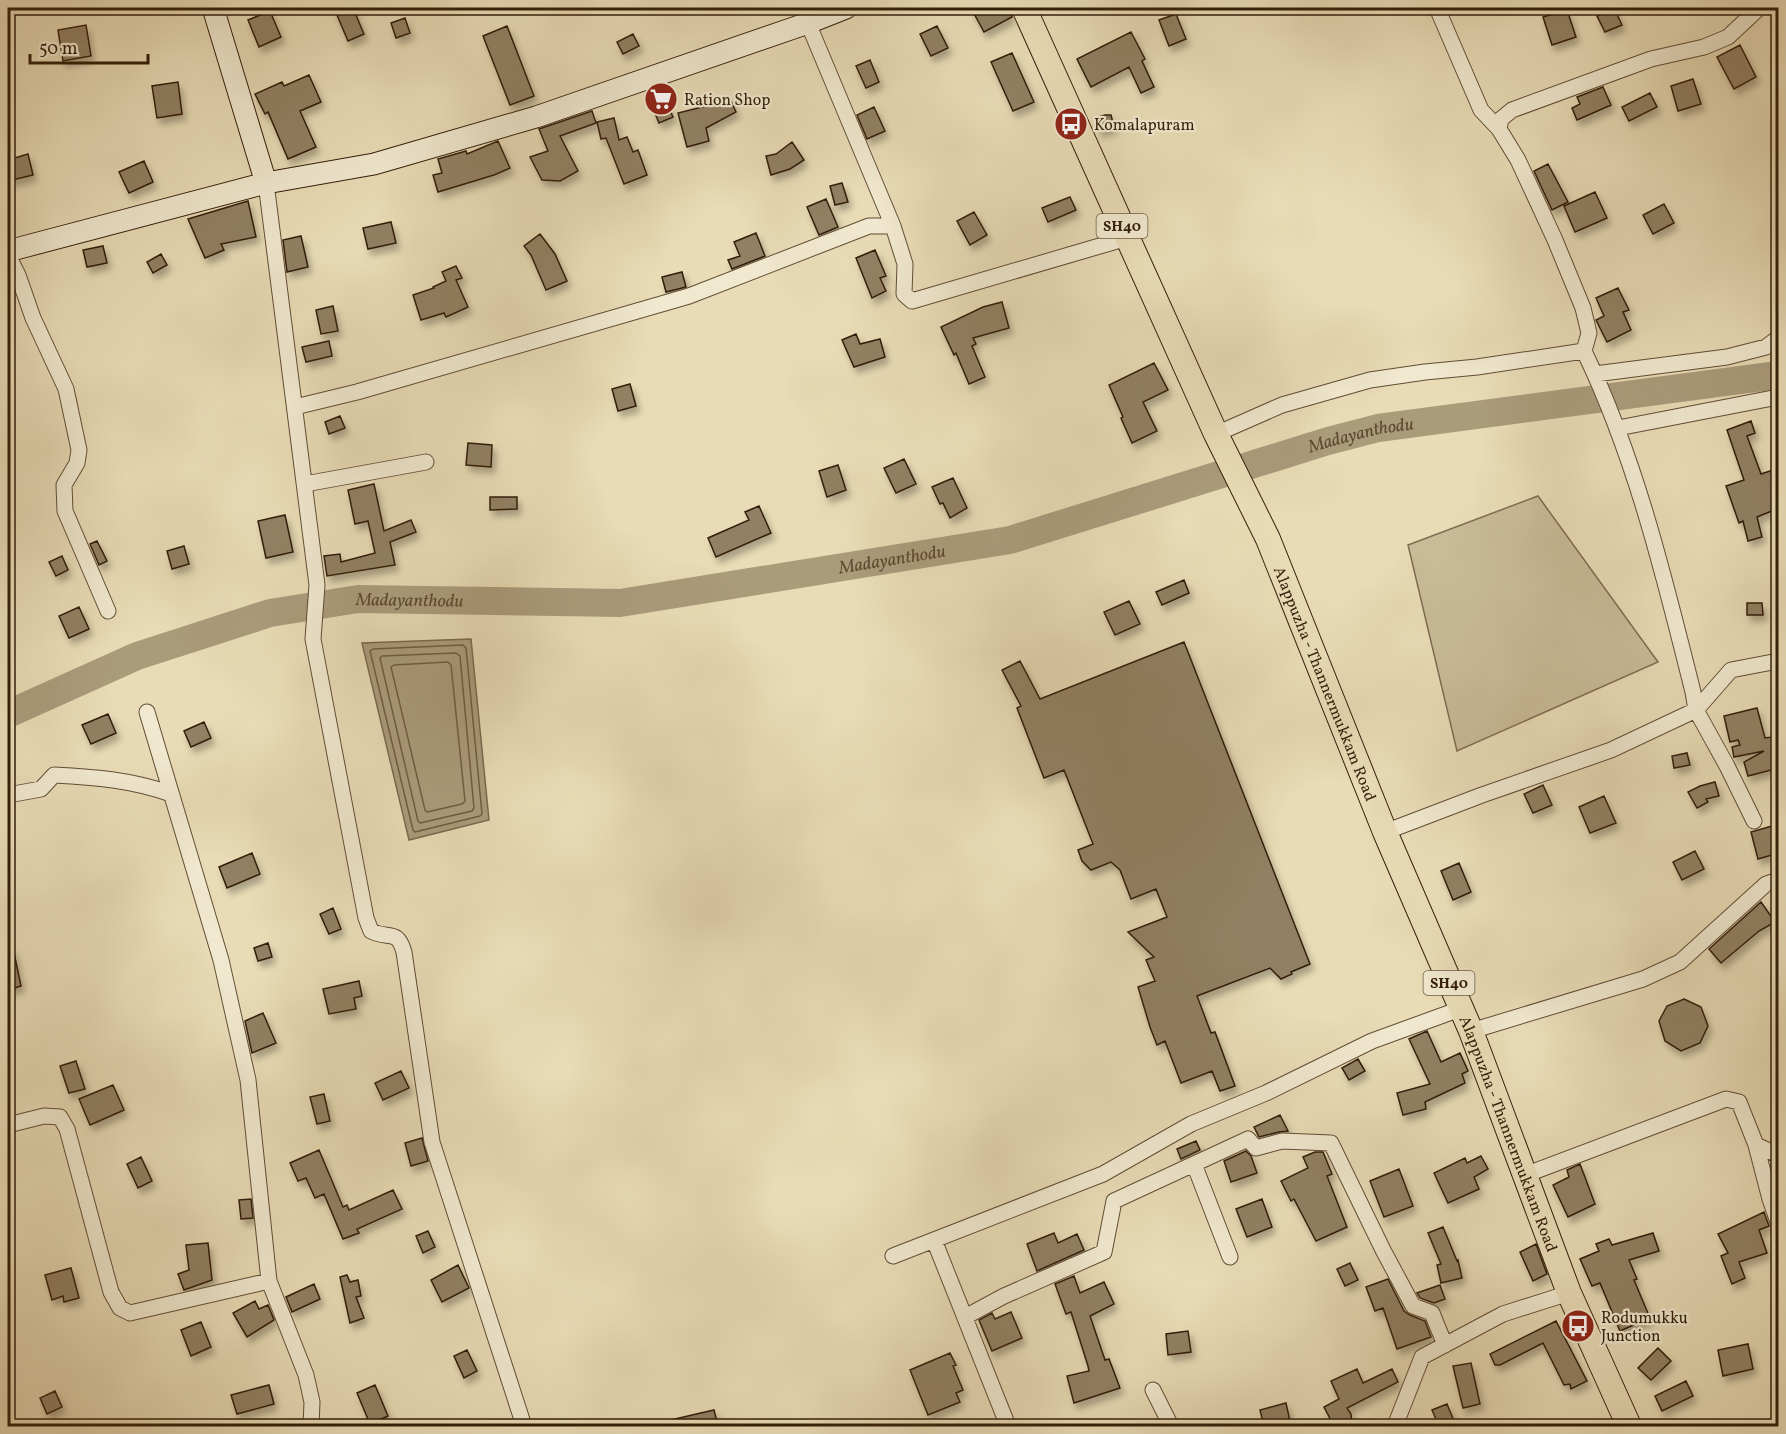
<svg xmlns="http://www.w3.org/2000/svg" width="1786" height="1434" font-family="Vollkorn,serif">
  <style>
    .green { fill: #c9bb98; stroke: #7e6c51; stroke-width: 1.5 }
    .water { fill: #aa9b7b; stroke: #7a694e; stroke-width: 1.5 }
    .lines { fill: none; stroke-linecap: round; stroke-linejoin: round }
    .shore { stroke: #6e5c42; stroke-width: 1.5 }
    .river { stroke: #aa9b7b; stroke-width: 28 }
    .building { fill: #918063; stroke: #331e0a; stroke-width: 1.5; filter: url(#shadow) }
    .minor-casing { stroke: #604d35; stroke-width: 17 }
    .secondary-casing { stroke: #331e0a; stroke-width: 23 }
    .primary-casing { stroke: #331e0a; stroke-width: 26 }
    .minor { stroke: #f0e8cf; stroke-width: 15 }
    .secondary { stroke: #f0e8cf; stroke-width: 21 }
    .primary { stroke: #e8dbb5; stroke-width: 24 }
    .labels { text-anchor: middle; stroke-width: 4.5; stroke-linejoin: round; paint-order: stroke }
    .shield { fill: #f0e8cf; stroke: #6c5b45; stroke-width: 1.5 }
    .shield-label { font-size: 15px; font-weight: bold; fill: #331e0a }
    .poi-label { font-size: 16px; fill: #331e0a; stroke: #f0e8cf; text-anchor: start }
    .street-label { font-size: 16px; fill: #331e0a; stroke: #f0e8cf }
    .water-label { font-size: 18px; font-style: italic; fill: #5d4a32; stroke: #f0e8cf }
  </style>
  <defs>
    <filter id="shadow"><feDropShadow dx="3.5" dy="6" stdDeviation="3" flood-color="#0004"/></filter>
  </defs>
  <rect width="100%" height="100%" fill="#e8dbb5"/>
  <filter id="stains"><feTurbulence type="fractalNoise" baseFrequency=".00333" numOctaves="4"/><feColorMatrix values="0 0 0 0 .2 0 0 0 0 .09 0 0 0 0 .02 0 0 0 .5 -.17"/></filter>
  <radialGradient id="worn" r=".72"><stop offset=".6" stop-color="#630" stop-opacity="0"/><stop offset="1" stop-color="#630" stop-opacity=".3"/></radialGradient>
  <path class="green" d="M1538,496L1658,662L1457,751L1408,545Z"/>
  <path class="water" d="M471,639L489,820L409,840L362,643Z"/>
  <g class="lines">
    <path class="shore" d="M463,645L466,648L482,814L480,816L415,832L413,830L370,651L373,649Z
      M456,653L460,656L474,808L472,811L420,823L418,821L380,658L382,656Z
      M448,662L451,665L465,801L462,804L427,812L425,810L391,667L394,665Z"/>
    <path class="river" id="s1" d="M8,714L137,656L270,613L358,599L620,603L1010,540L1328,441L1378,428L1778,375"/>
  </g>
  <path class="building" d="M334,8H353L364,34L348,41Z
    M971,8H1007L1012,17L984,32Z
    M1614,8L1622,25L1605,32L1597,16Z
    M1567,10L1576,37L1552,45L1543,17Z
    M270,11L281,37L259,47L248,20Z
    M1176,14L1186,39L1169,46L1159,20Z
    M405,18L410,33L396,38L391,23Z
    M86,25L91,56L63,61L58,30Z
    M507,26L534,96L510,105L483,36Z
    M937,26L948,48L931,56L920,34Z
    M1131,32L1145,59L1142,61L1154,87L1141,93L1129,67L1091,87L1077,59Z
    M633,34L639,46L623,54L617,42Z
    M1740,45L1756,77L1734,89L1717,57Z
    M1012,53L1034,102L1013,111L991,62Z
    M870,60L879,82L866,88L856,66Z
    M309,75L321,102L300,111L316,147L288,159L268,112L265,114L255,94L282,82L284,86Z
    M1693,79L1701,104L1678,111L1671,86Z
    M178,82L182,114L157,118L152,86Z
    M1603,87L1611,105L1577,120L1572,108L1580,104L1577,97Z
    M1650,93L1657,107L1629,121L1622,107Z
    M729,97L736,112L706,128L709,141L687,147L678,113L714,104Z
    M666,101L673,117L659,123L652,106Z
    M874,107L885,131L867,139L857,115Z
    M592,111L596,123L560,136L578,171L560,181L542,180L530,157L548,151L539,129Z
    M1105,115H1111L1114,127L1099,131L1095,118Z
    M614,118L619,140L627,137L633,152L638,150L647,175L624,184L606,138L601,139L597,122Z
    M498,141L510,168L494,175L438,192L433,175L442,173L438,159L466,151L467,154Z
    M792,142L804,160L790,169L771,175L766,156L776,154Z
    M28,154L33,175L8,181V160Z
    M144,161L153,182L129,193L119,172Z
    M1548,164L1568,202L1552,210L1534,171Z
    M842,183L848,202L835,205L830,186Z
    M1595,192L1607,218L1575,232L1564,206Z
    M1070,197L1076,210L1048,222L1042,208Z
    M826,199L838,227L819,235L807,207Z
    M248,201L256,237L221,244L224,250L205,258L188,219Z
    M1664,204L1674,223L1653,234L1643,215Z
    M974,212L987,235L970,245L957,221Z
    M391,222L396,243L368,249L363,228Z
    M756,233L765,256L732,269L728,260L740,256L734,242Z
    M540,234L555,254L567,281L546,290L531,255L524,246Z
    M301,236L308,267L287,272L283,240Z
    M103,246L107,263L87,267L83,250Z
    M875,250L886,276L880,278L886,291L872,298L856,258Z
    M161,254L167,265L153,273L147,262Z
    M456,266L462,278L456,280L468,307L446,317L444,313L421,320L413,295L434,288L433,287L446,281L442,272Z
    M682,272L686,287L666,292L662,277Z
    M1618,288L1629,310L1623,312L1631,330L1607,342L1596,320L1604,316L1596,298Z
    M1002,302L1009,328L973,338L976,344L972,346L985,377L969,384L956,353L954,355L941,327L983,307Z
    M333,306L338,331L321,334L316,310Z
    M856,334L860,344L880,339L885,357L854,367L842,340Z
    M329,341L332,356L306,362L302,347Z
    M1154,363L1168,390L1143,402L1157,431L1132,443L1121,418L1123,417L1109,385Z
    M630,384L636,406L618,411L612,389Z
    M340,416L345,428L329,434L325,422Z
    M1751,421L1755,433L1747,436L1761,474L1779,468V508L1757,517L1762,537L1748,541L1743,521L1739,523L1726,486L1744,480L1727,430Z
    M468,443L492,445L491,467L466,465Z
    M904,459L916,484L896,493L884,468Z
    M838,465L846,490L827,497L819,471Z
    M953,478L967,508L950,518L943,503L940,504L932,487Z
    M374,484L384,531L411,520L416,532L390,542L395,565L327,576L324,556L340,554L341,562L375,553L368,521L355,524L348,490Z
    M490,497H517V509L490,510Z
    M759,506L771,533L716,557L708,538L749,520L745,512Z
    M285,515L293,552L266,558L258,521Z
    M97,541L107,561L99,565L90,544Z
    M184,546L189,564L172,569L167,551Z
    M62,556L68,570L56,576L49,562Z
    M1184,580L1189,593L1162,605L1156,592Z
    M1129,601L1140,624L1115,635L1104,612Z
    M1747,603H1762L1763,615H1747Z
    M79,607L89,629L69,638L59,616Z
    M1184,642L1310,964L1291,972L1292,974L1281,979L1270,968L1197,996L1211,1033L1215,1032L1235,1086L1220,1091L1212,1071L1181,1083L1165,1041L1157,1045L1150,1027L1138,987L1155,981L1146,960L1154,957L1128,932L1167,917L1156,889L1131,899L1120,870L1111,862L1091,870L1082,861L1078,850L1093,844L1064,770L1044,778L1017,708L1021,706L1002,670L1020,661L1040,699Z
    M1757,708L1765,738L1772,737L1779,768L1748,776L1744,762L1764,751L1734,757L1732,747L1740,745L1738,740L1730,742L1724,716Z
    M108,714L116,733L91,744L82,725Z
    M204,722L211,738L191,747L184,731Z
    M1687,753L1690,765L1674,768L1672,756Z
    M1715,782L1719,796L1706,799L1708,802L1697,808L1688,792L1700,786Z
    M1543,785L1552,805L1533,813L1524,794Z
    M1604,796L1616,823L1590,833L1579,807Z
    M1779,824V853L1758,859L1751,832Z
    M1695,851L1704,869L1682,880L1673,862Z
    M252,853L260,874L227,888L219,867Z
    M1459,863L1471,892L1453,900L1441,871Z
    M1761,902L1775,922L1759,931L1721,963L1709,949Z
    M333,908L341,929L329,934L320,914Z
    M268,943L272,957L258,961L254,948Z
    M13,948L21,986L8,990V949Z
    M359,981L362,996L354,998L356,1009L329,1014L323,989Z
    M1684,999L1701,1007L1708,1026L1700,1043L1681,1051L1665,1041L1659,1021L1667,1006Z
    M263,1013L276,1043L252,1053L245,1021Z
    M1427,1031L1441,1062L1460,1053L1468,1071L1462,1074L1465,1083L1425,1102L1426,1109L1403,1115L1397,1093L1430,1084L1409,1039Z
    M1358,1059L1365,1071L1349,1080L1342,1068Z
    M76,1061L85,1089L69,1093L60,1066Z
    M401,1071L409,1088L383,1100L375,1083Z
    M113,1085L124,1110L90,1125L79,1099Z
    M324,1094L330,1121L317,1124L310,1097Z
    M1280,1115L1288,1131L1279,1132L1259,1137L1254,1127Z
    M422,1138L428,1161L411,1166L405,1143Z
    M1196,1141L1200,1150L1181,1159L1177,1149Z
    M319,1150L343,1207L347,1205L349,1210L393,1190L402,1209L357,1229L359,1233L343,1239L324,1194L315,1198L306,1178L298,1181L290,1163Z
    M1246,1151L1251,1156L1257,1173L1231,1182L1224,1161Z
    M1315,1152H1323L1332,1174L1327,1176L1347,1227L1316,1241L1294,1199L1291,1201L1281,1181L1308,1168L1303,1157Z
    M1481,1156L1488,1169L1474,1177L1479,1189L1448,1203L1434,1173L1465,1158L1467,1163Z
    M141,1157L152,1181L138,1188L127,1164Z
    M1580,1164L1595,1204L1568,1217L1553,1185L1569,1177L1567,1170Z
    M1399,1169L1413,1206L1384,1217L1370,1181Z
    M251,1199L253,1218L241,1219L239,1200Z
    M1262,1199L1272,1227L1247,1237L1236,1209Z
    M1764,1212L1769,1226L1759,1230L1767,1253L1739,1262L1745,1278L1732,1284L1721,1256L1728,1253L1718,1234Z
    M1443,1227L1457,1261L1458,1260L1462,1278L1441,1283L1437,1265L1441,1264L1428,1233Z
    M428,1231L435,1247L423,1253L416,1236Z
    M1054,1233L1058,1243L1077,1234L1084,1250L1037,1271L1027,1244Z
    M1653,1233L1659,1251L1629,1260L1637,1279L1634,1280L1650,1318L1620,1331L1600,1283L1592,1286L1580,1259L1599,1251L1596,1244L1609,1239L1612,1245Z
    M208,1243L212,1280L184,1290L178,1274L189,1270L186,1245Z
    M1536,1244L1547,1274L1533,1281L1520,1252Z
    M1350,1263L1358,1280L1345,1286L1337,1269Z
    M458,1265L469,1288L442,1302L431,1280Z
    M71,1268L79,1298L64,1302L63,1296L52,1300L45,1275Z
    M347,1275L350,1282L358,1280L361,1296L356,1297L364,1318L350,1323L340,1277Z
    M1074,1276L1080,1293L1104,1282L1114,1304L1090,1316L1105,1360L1109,1359L1120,1388L1074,1403L1067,1376L1089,1371L1088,1366L1071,1312L1066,1314L1055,1284Z
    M1388,1279L1404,1311L1410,1315L1425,1321L1431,1337L1397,1349L1383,1308L1375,1311L1366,1287Z
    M314,1284L320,1299L292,1312L286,1297Z
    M1440,1285L1445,1299L1434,1303L1420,1298L1417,1293Z
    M255,1301L259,1309L268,1305L274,1320L247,1337L233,1313Z
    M1011,1312L1022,1338L992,1351L979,1320L992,1313L995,1319Z
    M1556,1321L1587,1381L1571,1389L1570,1384L1564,1385L1543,1343L1500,1365H1495L1490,1354Z
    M201,1322L211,1347L191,1356L181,1330Z
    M1188,1331L1191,1352L1168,1355L1166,1334Z
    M1748,1344L1753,1369L1723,1376L1718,1350Z
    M1658,1348L1671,1361L1651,1380L1638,1368Z
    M467,1350L477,1371L464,1378L454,1356Z
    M950,1353L956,1365L953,1366L963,1390L956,1393L960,1402L928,1415L910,1370Z
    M1471,1363L1480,1404L1463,1408L1453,1366Z
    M1357,1369L1363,1383L1392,1369L1398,1382L1347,1408L1351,1414L1352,1426H1334L1324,1407L1339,1399L1331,1381Z
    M1686,1381L1693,1396L1662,1411L1655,1396Z
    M269,1385L274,1404L237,1414L231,1395Z
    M375,1385L388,1416L370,1424L357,1393Z
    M55,1391L62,1407L47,1414L40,1398Z
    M1286,1403L1291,1426H1264L1260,1410Z
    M1447,1404L1456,1426H1439L1432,1410Z
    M714,1410L718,1426H667L666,1421Z"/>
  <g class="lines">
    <defs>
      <path id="minor" d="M1437,8L1481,110L1499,129
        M808,23L893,226
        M266,183L317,585L313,639L366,918L371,931C389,940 397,928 404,952L432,1142L524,1426
        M8,255L18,275L33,318L66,389L79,450L77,463L64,485L65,511L108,611
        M1595,374L1727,357L1766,347L1778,338
        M295,407L357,392L689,296L869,226H893L905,264L904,294L912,301L1127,238
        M1618,428L1778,397
        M1216,434L1282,405L1370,380L1425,372L1477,367L1584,351L1589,333L1583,308L1555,240L1518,160L1499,129L1501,119L1512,110L1651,59L1704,47L1728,37L1759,8
        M305,484L426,462
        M147,712L221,960L248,1080L269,1281L306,1375L312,1402L311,1426
        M8,795L41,789L54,775C94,777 133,780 171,794
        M1754,821L1727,766L1696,710L1731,670L1778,661
        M1385,832L1482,795L1611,750L1696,710L1693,692C1664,576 1636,459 1584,351
        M1471,1031L1643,979L1680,962L1766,884L1778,880
        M8,1125L44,1116L60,1117L67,1129L111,1292L120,1308L130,1313L269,1281
        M1756,1145L1770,1199L1778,1222
        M1194,1164L1230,1257
        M1525,1175L1726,1099L1739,1102L1756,1145L1778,1155
        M934,1240L1008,1426
        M893,1256L1103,1174L1191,1124L1266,1093L1372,1041L1460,1009
        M965,1317L1004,1296L1104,1252L1114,1201L1248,1139L1256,1148L1282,1141L1331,1143L1383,1250L1413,1306L1432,1313L1445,1345
        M1153,1390L1171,1426
        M1395,1426L1422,1357L1503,1314L1569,1293"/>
      <path id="secondary" d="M213,8L266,183
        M8,251L266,183L374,164L536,117L808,23L846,8"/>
      <g id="primary">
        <path id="s2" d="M1024,8L1216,434L1268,539L1385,832L1471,1031L1569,1293L1629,1426"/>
      </g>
    </defs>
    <use href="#minor" class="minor-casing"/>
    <use href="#secondary" class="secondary-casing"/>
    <use href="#primary" class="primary-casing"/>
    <use href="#minor" class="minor"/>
    <use href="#secondary" class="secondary"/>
    <use href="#primary" class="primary"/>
  </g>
  <defs>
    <symbol id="supermarket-disc" viewBox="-11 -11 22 22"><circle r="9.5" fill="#8f2418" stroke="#f0e8cf"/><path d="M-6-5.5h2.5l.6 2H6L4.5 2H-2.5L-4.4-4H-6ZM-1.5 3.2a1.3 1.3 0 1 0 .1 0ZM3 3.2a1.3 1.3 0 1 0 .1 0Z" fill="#fff"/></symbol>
    <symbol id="bus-disc" viewBox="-11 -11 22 22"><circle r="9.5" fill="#8f2418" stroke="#f0e8cf"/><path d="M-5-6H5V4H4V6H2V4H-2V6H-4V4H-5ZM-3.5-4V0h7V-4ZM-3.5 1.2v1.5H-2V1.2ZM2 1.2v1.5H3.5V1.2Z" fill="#fff"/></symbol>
  </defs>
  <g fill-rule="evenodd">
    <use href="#supermarket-disc" x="642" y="80" width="38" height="38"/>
    <use href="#bus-disc" x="1052" y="105" width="38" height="38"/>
    <use href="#bus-disc" x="1559" y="1307" width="38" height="38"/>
  </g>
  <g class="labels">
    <g class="shield">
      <rect x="1096.5" y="214" width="51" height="24" rx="4.5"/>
      <rect x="1423.5" y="971" width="51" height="24" rx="4.5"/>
    </g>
    <g class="shield-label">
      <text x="1122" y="231">SH40</text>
      <text x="1449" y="988">SH40</text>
    </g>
    <g class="poi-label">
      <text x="684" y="105">Ration Shop</text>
      <text x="1094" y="130">Komalapuram</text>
      <text x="1601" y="1323">Rodumukku<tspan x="1601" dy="18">Junction</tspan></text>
    </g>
    <g class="street-label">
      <text dy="6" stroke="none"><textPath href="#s2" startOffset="740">Alappuzha - Thannermukkam Road</textPath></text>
      <text dy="6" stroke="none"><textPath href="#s2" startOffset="1226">Alappuzha - Thannermukkam Road</textPath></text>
    </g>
    <g class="water-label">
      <text dy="6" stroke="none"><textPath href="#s1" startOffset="1394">Madayanthodu</textPath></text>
      <text dy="6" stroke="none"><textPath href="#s1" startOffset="908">Madayanthodu</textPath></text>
      <text dy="6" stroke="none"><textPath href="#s1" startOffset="422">Madayanthodu</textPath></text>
    </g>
  </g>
  <rect width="1786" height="1434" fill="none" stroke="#e8dbb5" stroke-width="30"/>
  <rect x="9" y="9" width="1768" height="1416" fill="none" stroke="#331e0a" stroke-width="3"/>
  <rect x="15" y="15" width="1756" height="1404" fill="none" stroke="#331e0a" stroke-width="1.5"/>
  <path d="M30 54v9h118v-9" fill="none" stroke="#331e0a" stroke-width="3"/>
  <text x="39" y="54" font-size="18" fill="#331e0a" stroke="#f0e8cf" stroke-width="4.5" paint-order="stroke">50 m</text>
  <rect width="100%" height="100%" filter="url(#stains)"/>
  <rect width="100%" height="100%" fill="url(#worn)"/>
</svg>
